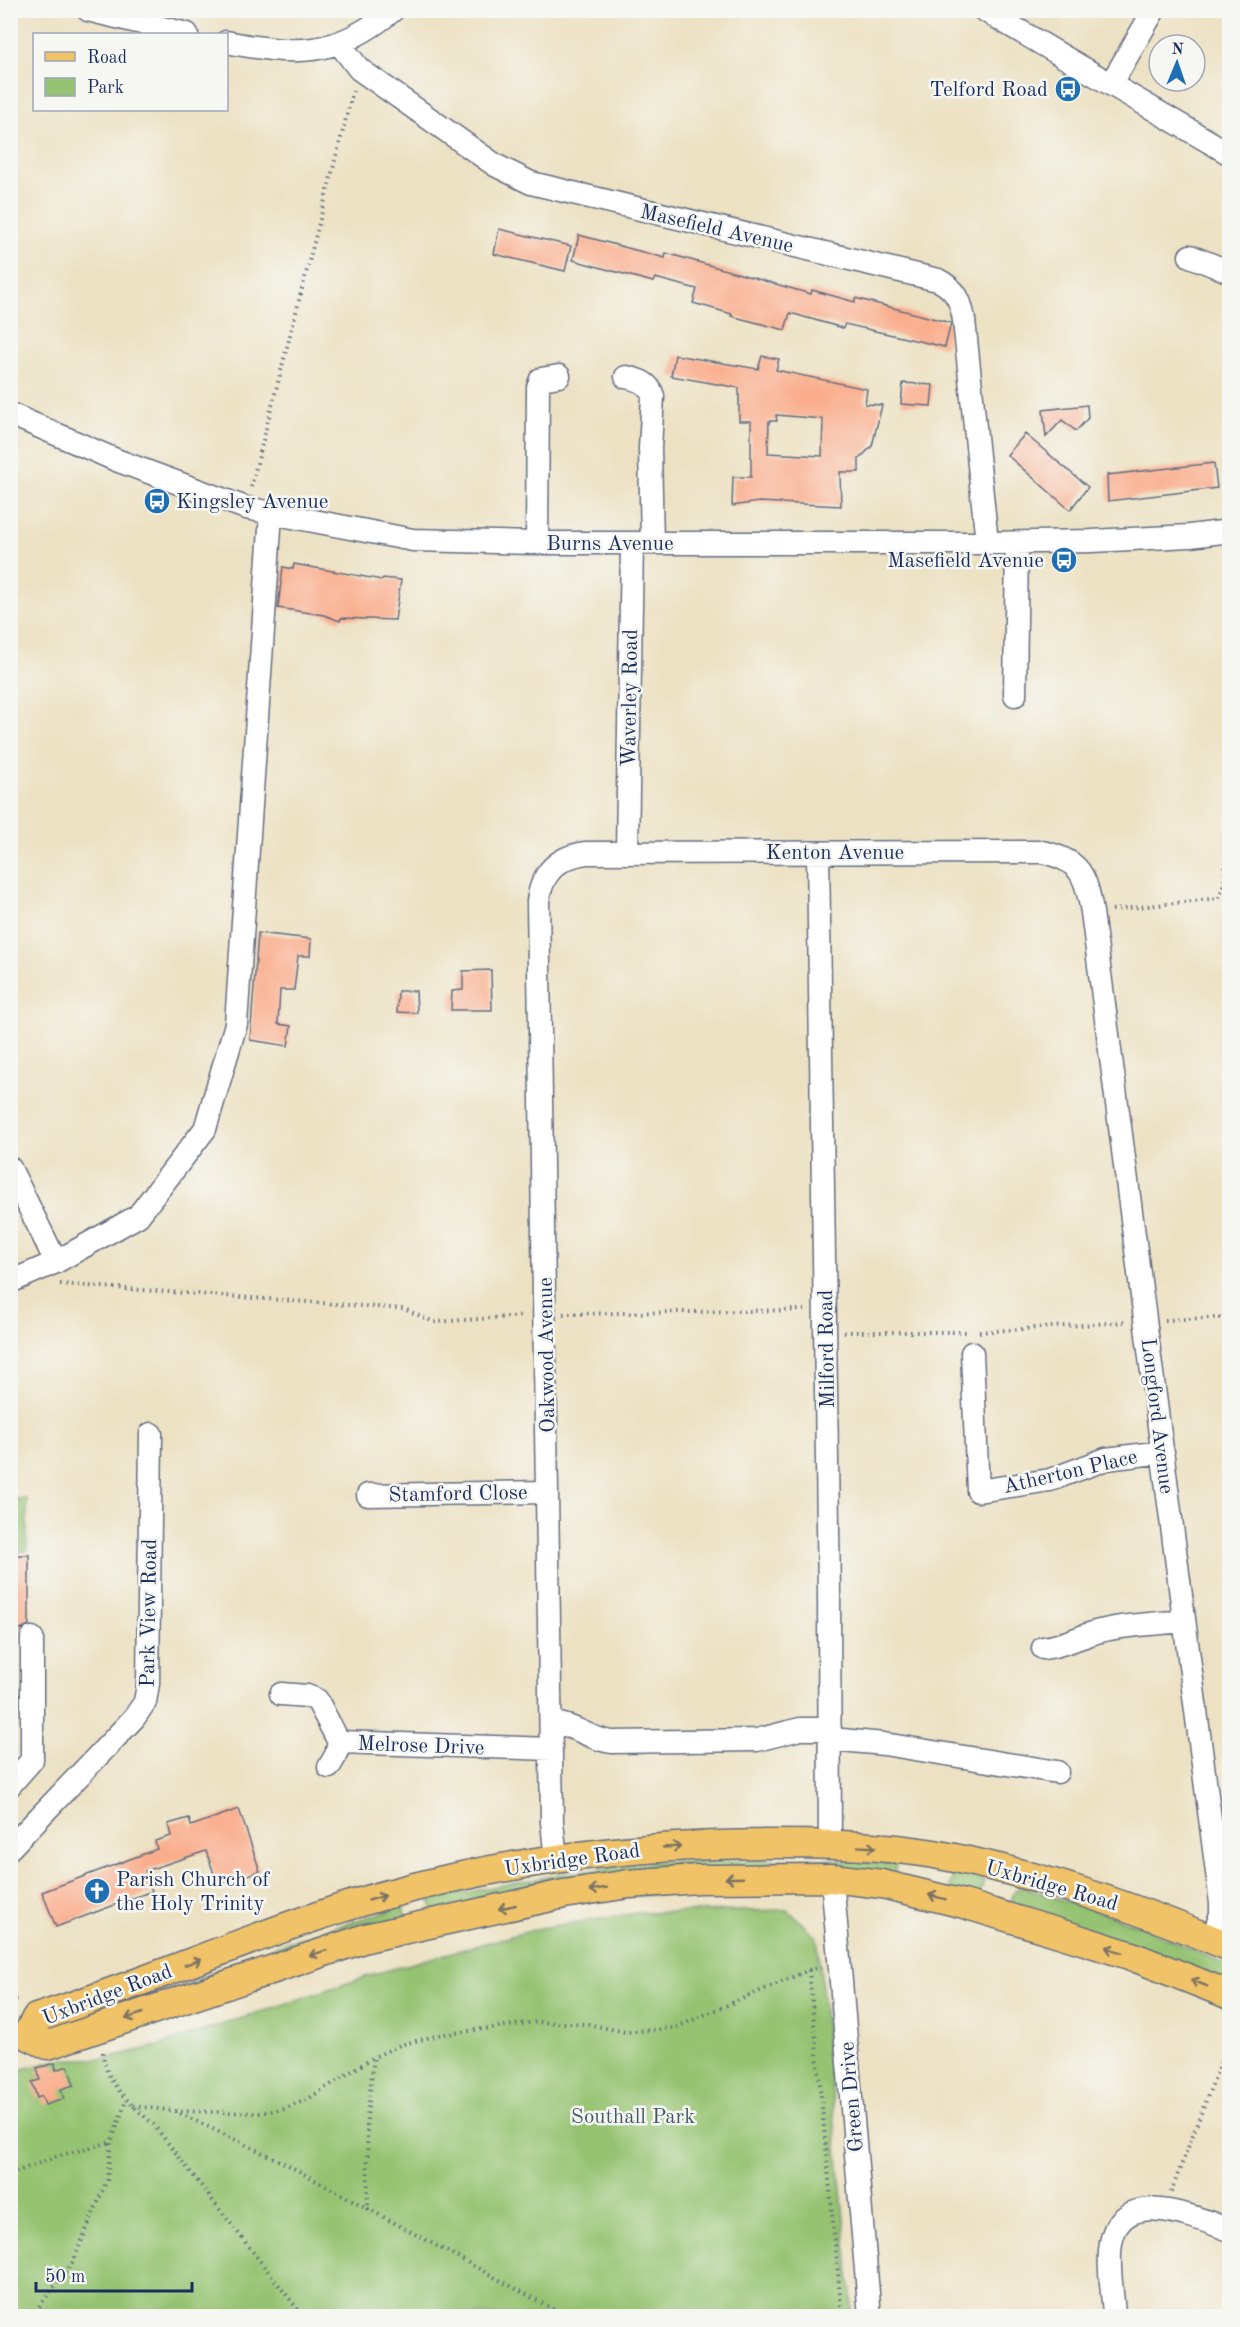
<svg xmlns="http://www.w3.org/2000/svg" width="1240" height="2327" font-family="'Old Standard TT',serif">
  <style>
    .green { fill: #95c371; stroke: #587968; stroke-width: 1.5 }
    .building { fill: #faad8c; fill-rule: evenodd }
    .lines { fill: none; stroke-linecap: round; stroke-linejoin: round }
    .minor-casing { stroke: #646d81; stroke-width: 25 }
    .major-casing { stroke: #646d81; stroke-width: 31 }
    .path { stroke: #646d81; stroke-width: 4; stroke-dasharray: 1.5 4.5; stroke-linecap: butt }
    .minor { stroke: #fff; stroke-width: 22 }
    .major { stroke: #f0c369; stroke-width: 28 }
    .oneway { stroke: #7b7263 }
    .labels { text-anchor: middle; stroke-width: 5; stroke-linejoin: round; paint-order: stroke }
    .poi-label { font-size: 21px; fill: #1b2f5e; stroke: #f6f6f2; text-anchor: end }
    .street-label { font-size: 21px; fill: #1b2f5e; stroke: #f6f6f2 }
    .park-label { font-size: 21px; fill: #405b64; stroke: #f6f6f2 }
  </style>
  <rect width="100%" height="100%" fill="#f6f6f2"/>
  <filter id="ink" filterUnits="userSpaceOnUse"><feTurbulence type="fractalNoise" baseFrequency=".0167" numOctaves="2"/><feDisplacementMap in="SourceGraphic" scale="12" xChannelSelector="R" yChannelSelector="G"/><feConvolveMatrix kernelMatrix="1 2 1 2 8 2 1 2 1" color-interpolation-filters="sRGB"/></filter>
  <filter id="wash" filterUnits="userSpaceOnUse"><feTurbulence type="fractalNoise" baseFrequency=".008" numOctaves="4" result="noise"/><feDisplacementMap in="SourceGraphic" scale="24" xChannelSelector="R" yChannelSelector="G"/><feGaussianBlur stdDeviation="1.35" result="paint"/><feColorMatrix in="noise" values="0 0 0 0 0 0 0 0 0 0 0 0 0 0 0 0 0 1.4 0 .05"/><feComposite in="paint" operator="in"/></filter>
  <g filter="url(#wash)">
    <rect width="100%" height="100%" fill="#ece1c2"/>
    <path class="green" d="M11,1499H27V1551H11Z
      M823,1859L896,1864L894,1877L433,1911L430,1899L558,1875L657,1862Z
      M954,1871L984,1880L978,1899L949,1890Z
      M1023,1887L1138,1925L1229,1966V1986L1017,1910L1011,1901L1015,1890Z
      M403,1906L406,1919L181,1986L275,1946Z
      M788,1910L817,1937L853,2316H11L10,2072L64,2059H103L158,2046L381,1972L541,1928L637,1913Z"/>
    <g id="blocks">
      <path class="building" d="M499,229L571,246L565,271L494,254Z
        M579,235L665,258L666,253L811,294L812,290L855,302V298L951,323L945,347L845,324L843,328L790,313L785,330L731,316L732,314L693,303L697,289L655,278L653,282L573,260Z
        M675,355L758,369L762,356L779,359L776,370L867,389L865,404L882,405L872,446L859,459V472H840L841,506L759,502L732,506L733,477H751V421H739V388L671,376ZM776,415L823,419L822,456L768,453L769,421H777Z
        M903,383L933,385L931,406L901,404Z
        M1087,405L1088,418L1076,431L1062,420L1046,437L1043,410Z
        M1025,434L1088,487L1070,510L1007,455Z
        M1214,463L1217,488L1108,501L1107,475Z
        M294,564L382,580L383,578L401,580L395,620L341,618L340,621L324,615L278,608L283,567L293,569Z
        M258,933L311,939L310,956H298L294,990H280L278,1024L291,1026L288,1046L250,1040Z
        M491,970L492,1010H451L452,991L463,990V971Z
        M398,991H416L417,1013L397,1012Z
        M10,1555H29V1625L22,1629H10Z
        M239,1809L260,1871L218,1885L206,1851L145,1871L152,1891L56,1927L42,1892L157,1849L155,1841L171,1836L168,1824L189,1818L191,1826Z
        M55,2063L56,2070L68,2066L74,2085L61,2089L64,2099L45,2105L42,2096L37,2098L32,2082L40,2080L37,2068Z"/>
    </g>
  </g>
  <g filter="url(#ink)">
    <use href="#blocks" fill-opacity="0" stroke="#646d81" stroke-width="1.5"/>
    <g class="lines">
      <defs>
        <path id="minor" d="M88,10L187,34
          M984,10L1230,154
          M226,42C295,55 336,58 393,10
          M339,43L359,69L495,165L531,183L938,280C956,289 961,301 964,320L987,543
          M1111,84L1154,10
          M1190,256L1230,272
          M626,377C638,380 649,382 653,396L650,448L652,543
          M10,414L116,460L246,508L413,540L537,543H987L1092,541L1190,536L1230,531
          M537,543L538,387L541,379L559,376
          M1015,695L1017,543
          M627,852L632,543
          M818,853L829,1594L830,1844
          M10,1168L56,1262
          M10,1282L56,1262L138,1216L205,1129L236,1024L271,514
          M972,1353L978,1491L1050,1480L1106,1459L1163,1452
          M368,1495L547,1492
          M1043,1648C1064,1646 1080,1636 1100,1631C1127,1624 1156,1624 1184,1621
          M281,1694L307,1696L317,1700L339,1742L551,1749
          M551,1723C575,1724 590,1740 612,1742L757,1740L800,1729H830
          M831,1739L884,1744L1057,1772
          M329,1767L336,1755L339,1742
          M10,1785L32,1760V1638
          M10,1848L134,1718L145,1702L148,1684L151,1434
          M556,1859L552,1822L538,901C542,873 557,857 586,853L1042,852C1081,860 1086,876 1092,912L1221,1903V1914L1212,1940
          M832,1878L870,2316
          M1114,2316C1113,2293 1107,2266 1111,2243C1121,2184 1196,2218 1230,2230"/>
        <path id="major" d="M27,2035L36,2018C152,1981 264,1930 381,1896C508,1860 641,1844 773,1844C827,1844 882,1845 934,1854C1037,1873 1134,1907 1230,1947
          M27,2035L48,2045L366,1938L564,1894L629,1884L698,1879L832,1878L882,1884L964,1904L1069,1936L1129,1955L1230,1995"/>
      </defs>
      <use href="#minor" class="minor-casing"/>
      <use href="#major" class="major-casing"/>
      <path class="path" d="M251,487L353,91
        M1112,910L1219,898L1224,883L1230,818
        M60,1284L404,1309L434,1322L523,1316
        M563,1314L805,1310
        M1165,1320L1230,1317
        M844,1332H966
        M979,1332L1124,1322
        M809,1970L842,2316
        M10,2001L21,1998
        M103,2052C104,2083 132,2105 153,2124L303,2316
        M133,2106L175,2111L284,2163L566,2316
        M175,2111L259,2113L284,2109L308,2099L374,2057L400,2045L439,2035L536,2022L588,2024L625,2032L674,2028L809,1970L821,1968
        M10,2174L58,2156L111,2142
        M1171,2192L1230,2038
        M368,2210L367,2117L374,2057
        M32,2316L73,2262L107,2180L111,2142L126,2101"/>
      <use href="#minor" class="minor"/>
      <use href="#major" class="major"/>
    </g>
    <defs><path id="oneway-shaft" d="M-6 0H5M1.5-3L5.5 0L1.5 3" fill="none" stroke-width="1.6" stroke-linecap="round" stroke-linejoin="round" transform="scale(1.5)"/></defs>
    <g class="oneway">
      <use href="#oneway-shaft" transform="translate(672 1847) rotate(-3)"/>
      <use href="#oneway-shaft" transform="translate(867 1847) rotate(4)"/>
      <use href="#oneway-shaft" transform="translate(734 1878) rotate(178)"/>
      <use href="#oneway-shaft" transform="translate(598 1889) rotate(171)"/>
      <use href="#oneway-shaft" transform="translate(937 1897) rotate(-165)"/>
      <use href="#oneway-shaft" transform="translate(377 1898) rotate(-16)"/>
      <use href="#oneway-shaft" transform="translate(507 1907) rotate(167)"/>
      <use href="#oneway-shaft" transform="translate(1114 1950) rotate(-162)"/>
      <use href="#oneway-shaft" transform="translate(318 1953) rotate(163)"/>
      <use href="#oneway-shaft" transform="translate(193 1962) rotate(-21)"/>
      <use href="#oneway-shaft" transform="translate(1199 1983) rotate(-158)"/>
      <use href="#oneway-shaft" transform="translate(134 2016) rotate(161)"/>
    </g>
  </g>
  <defs>
    <symbol id="bus-disc" viewBox="-11 -11 22 22"><circle r="9.5" fill="#1f6fb2" stroke="#f6f6f2"/><path d="M-5-6H5V4H4V6H2V4H-2V6H-4V4H-5ZM-3.5-4V0h7V-4ZM-3.5 1.2v1.5H-2V1.2ZM2 1.2v1.5H3.5V1.2Z" fill="#fff"/></symbol>
    <symbol id="church-disc" viewBox="-11 -11 22 22"><circle r="9.5" fill="#1f6fb2" stroke="#f6f6f2"/><path d="M-1.2-6h2.4v3.5h3.3v2.4h-3.3V6h-2.4V-.1h-3.3v-2.4h3.3Z" fill="#fff"/></symbol>
  </defs>
  <g fill-rule="evenodd">
    <use href="#bus-disc" x="1053" y="74" width="30" height="30"/>
    <use href="#bus-disc" x="142" y="486" width="30" height="30"/>
    <use href="#bus-disc" x="1049" y="545" width="30" height="30"/>
    <use href="#church-disc" x="82" y="1876" width="30" height="30"/>
  </g>
  <g class="labels">
    <g class="poi-label">
      <text x="1048" y="96">Telford Road</text>
      <text x="176" y="508" text-anchor="start">Kingsley Avenue</text>
      <text x="1044" y="567">Masefield Avenue</text>
      <text x="116" y="1886" text-anchor="start">Parish Church of<tspan x="116" dy="24">the Holy Trinity</tspan></text>
    </g>
    <g class="street-label">
      <text transform="translate(717 228) rotate(13)" y="7">Masefield Avenue</text>
      <text x="610" y="550">Burns Avenue</text>
      <text transform="translate(629 698) rotate(-89)" y="7">Waverley Road</text>
      <text x="835" y="859">Kenton Avenue</text>
      <text transform="translate(826 1349) rotate(-91)" y="7">Milford Road</text>
      <text transform="translate(546 1355) rotate(-91)" y="7">Oakwood Avenue</text>
      <text transform="translate(1158 1416) rotate(83)" y="7">Longford Avenue</text>
      <text transform="translate(1070 1471) rotate(-13)" y="7">Atherton Place</text>
      <text transform="translate(458 1493) rotate(-1)" y="7">Stamford Close</text>
      <text transform="translate(148 1613) rotate(-89)" y="7">Park View Road</text>
      <text transform="translate(421 1745) rotate(2)" y="7">Melrose Drive</text>
      <text transform="translate(572 1859) rotate(-8)" y="7">Uxbridge Road</text>
      <text transform="translate(1052 1885) rotate(16)" y="7">Uxbridge Road</text>
      <text transform="translate(107 1994) rotate(-21)" y="7">Uxbridge Road</text>
      <text transform="translate(851 2097) rotate(-95)" y="7">Green Drive</text>
    </g>
    <g class="park-label">
      <text x="633" y="2123">Southall Park</text>
    </g>
  </g>
  <rect width="1240" height="2327" fill="none" stroke="#f6f6f2" stroke-width="36"/>
  <rect x="33" y="33" width="195" height="78" fill="#f6f6f2" stroke="#9ea6b7" stroke-width="1.5"/>
  <rect x="45" y="52" width="30" height="9" fill="#f0c369" stroke="#9ea6b7" stroke-width="1.5"/>
  <text x="87" y="63" font-size="18" fill="#1b2f5e">Road</text>
  <rect x="45" y="78" width="30" height="18" fill="#95c371" stroke="#9ea6b7" stroke-width="1.5"/>
  <text x="87" y="93" font-size="18" fill="#1b2f5e">Park</text>
  <g transform="translate(1177 63) rotate(2)"><circle r="28" fill="#f6f6f2" stroke="#9ea6b7" stroke-width="1.5"/>
  <path d="M0-4.5L10 22L0 15L-10 22Z" fill="#1f6fb2"/>
  <text y="-9" font-size="16" font-weight="bold" text-anchor="middle" fill="#1b2f5e">N</text>
  </g>
  <path d="M36 2282v9h156v-9" fill="none" stroke="#1b2f5e" stroke-width="3"/>
  <text x="45" y="2282" font-size="18" fill="#1b2f5e" stroke="#f6f6f2" stroke-width="4.5" paint-order="stroke">50 m</text>
</svg>
